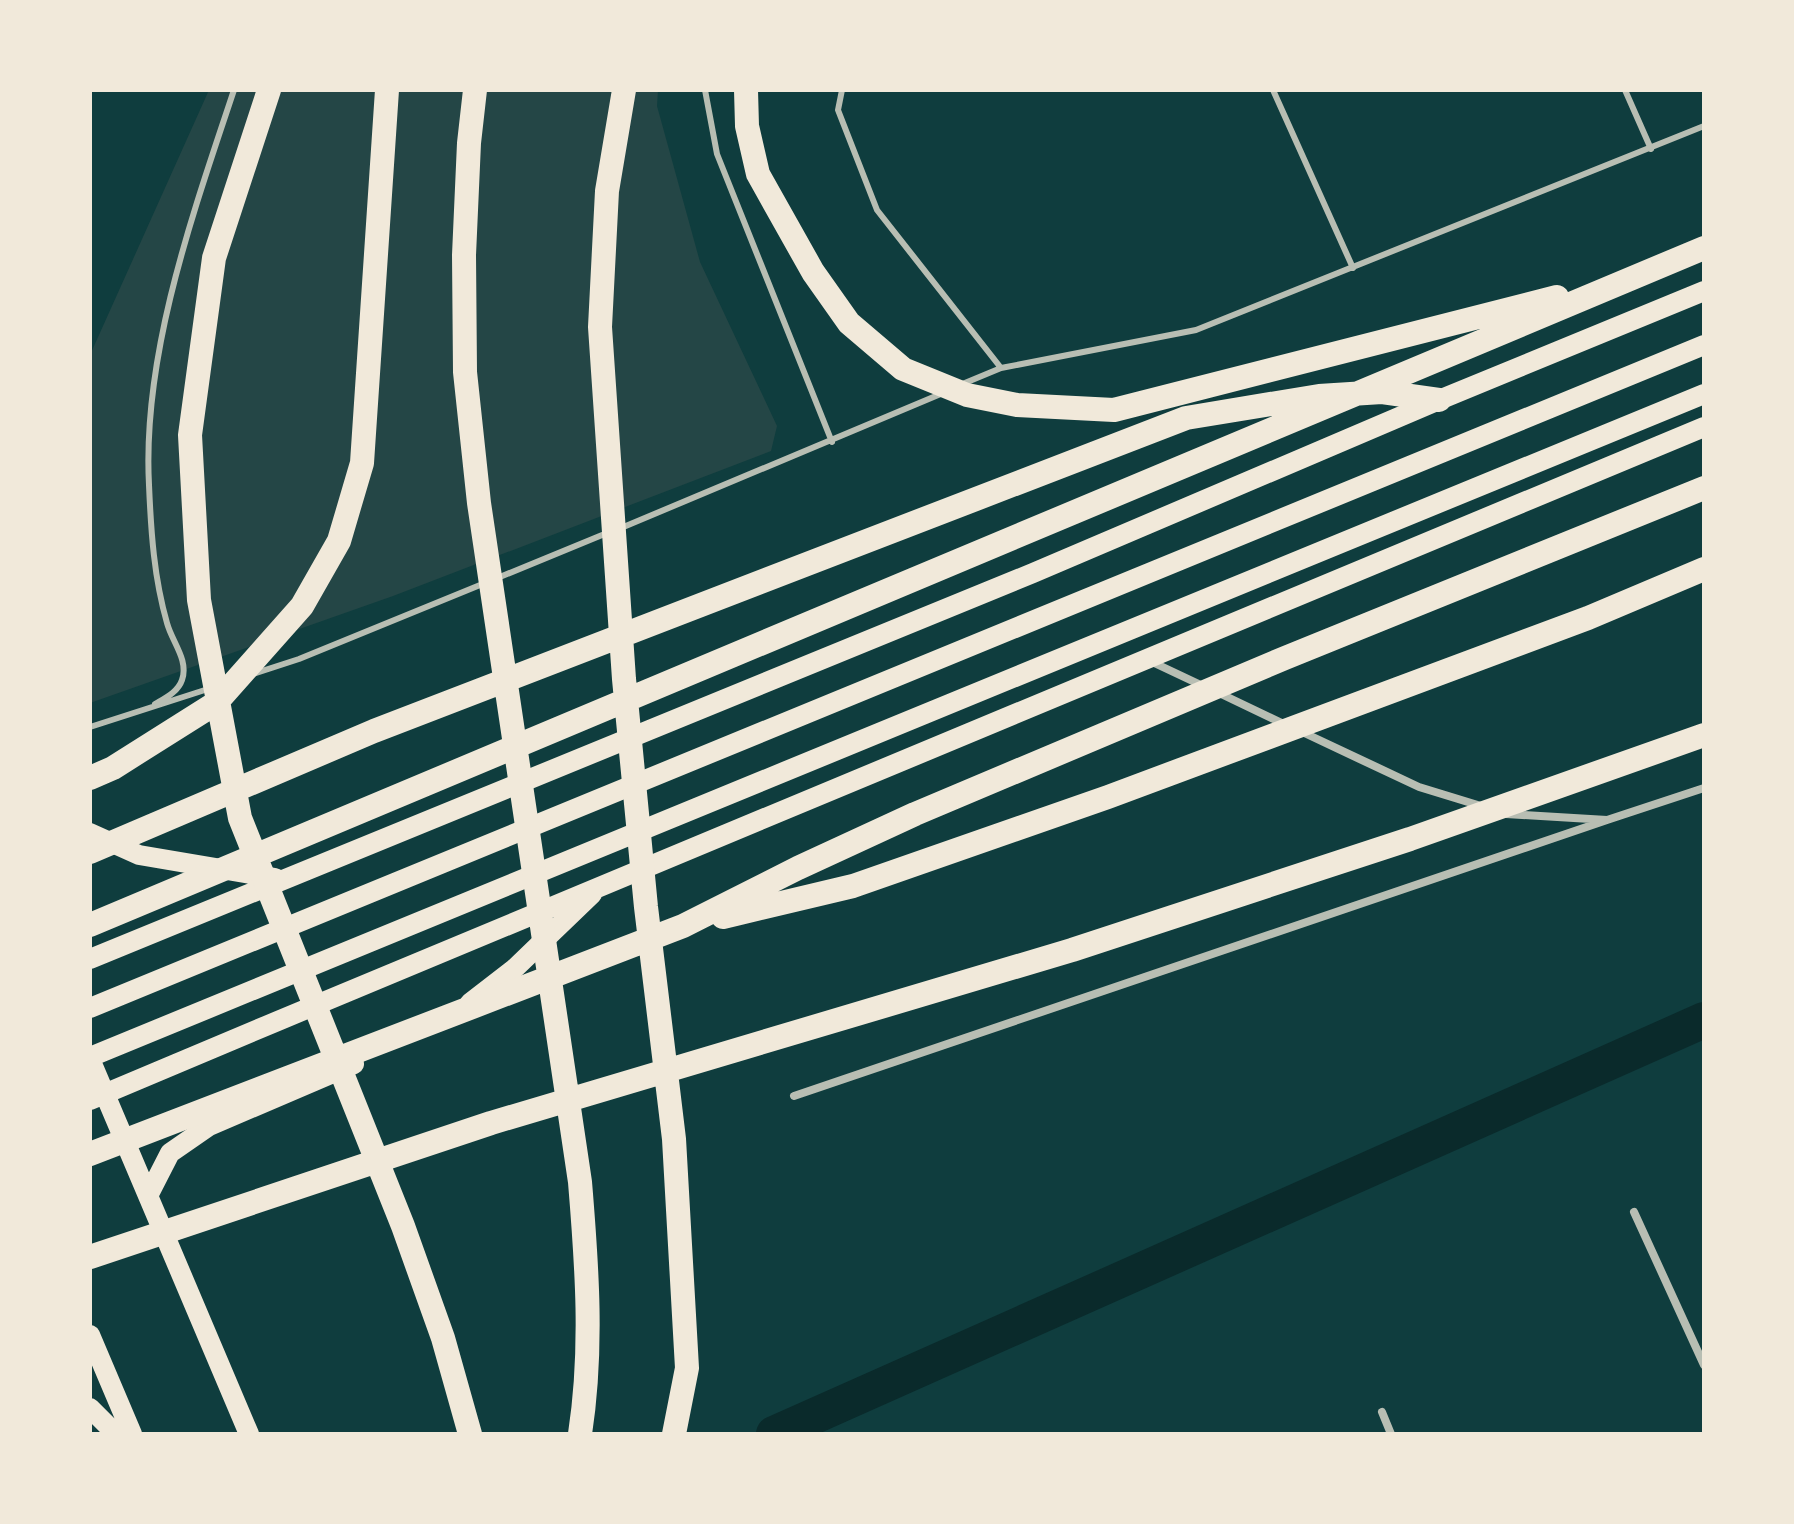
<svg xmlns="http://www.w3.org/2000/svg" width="1794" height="1524" font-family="'Archivo Narrow',sans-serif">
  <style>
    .green { fill: #244646 }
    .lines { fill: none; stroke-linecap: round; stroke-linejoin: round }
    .canal { stroke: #0a2a2b; stroke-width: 36 }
    .service { stroke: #b8beb3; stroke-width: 6 }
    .minor { stroke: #b8beb3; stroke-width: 8 }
    .primary { stroke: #f1e9da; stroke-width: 20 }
    .motorway { stroke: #f1e9da; stroke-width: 24 }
  </style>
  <rect width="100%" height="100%" fill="#0f3d3e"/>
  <path class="green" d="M209,90H658L657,106L700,262L777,426L771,451L393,596L90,703V355Z"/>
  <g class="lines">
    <path class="canal" d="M774,1434L1704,1020"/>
    <path class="service" d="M705,90L717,154L832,442
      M842,90L838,110L877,210L1001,368
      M1273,90L1353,268
      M1625,90L1651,149
      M960,385L1001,368L1196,330L1704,126
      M621,528L943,393
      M495,579L607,533
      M253,674L299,659L485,583
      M155,704C165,698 178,692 182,680C189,660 172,642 167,623C154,578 151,532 149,485C142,355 193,213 234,90
      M90,727L208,689"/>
    <path class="minor" d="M1150,661L1203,686
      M1219,693L1286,725
      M1298,730L1419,787L1481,806
      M1506,814L1607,820L1704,788
      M794,1096L1607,820
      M1634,1212L1704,1365
      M1382,1412L1391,1434"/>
    <path class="primary" d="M90,833L139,855L275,878
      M90,959L1033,573L1439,400L1704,291
      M470,1003L514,969L592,894
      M90,1008L1704,345
      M90,1057L1704,394
      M90,1059L249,1434
      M90,1100C627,873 1167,653 1704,427
      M149,1194L170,1153L209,1126L354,1064
      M90,1335L132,1434
      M90,1408L116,1434"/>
    <path class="motorway" d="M269,90L214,258L190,435L199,600L240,818L403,1226L443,1338L470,1434
      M475,90L469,143L464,255L465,372L479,503L580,1182C587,1266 593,1350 580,1434
      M624,90L607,191L600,327L624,679L646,907L674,1139L687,1368L674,1434
      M746,90L747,126L758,174L813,272L849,323L903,369L967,395L1017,405L1114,410L1557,297
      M90,778L113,768L216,703L302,606L339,541L362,463L387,90
      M90,852L374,731L1186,418L1319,396L1382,392L1439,400
      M723,917L853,886L1108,797L1588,618L1704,569
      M90,925L1704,248
      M90,1154L683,926L798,868L915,814L1285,658L1704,488
      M90,1257L491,1123L1072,950L1410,839L1704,735"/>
  </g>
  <rect width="1794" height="1524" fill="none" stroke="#f1e9da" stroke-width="184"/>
</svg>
